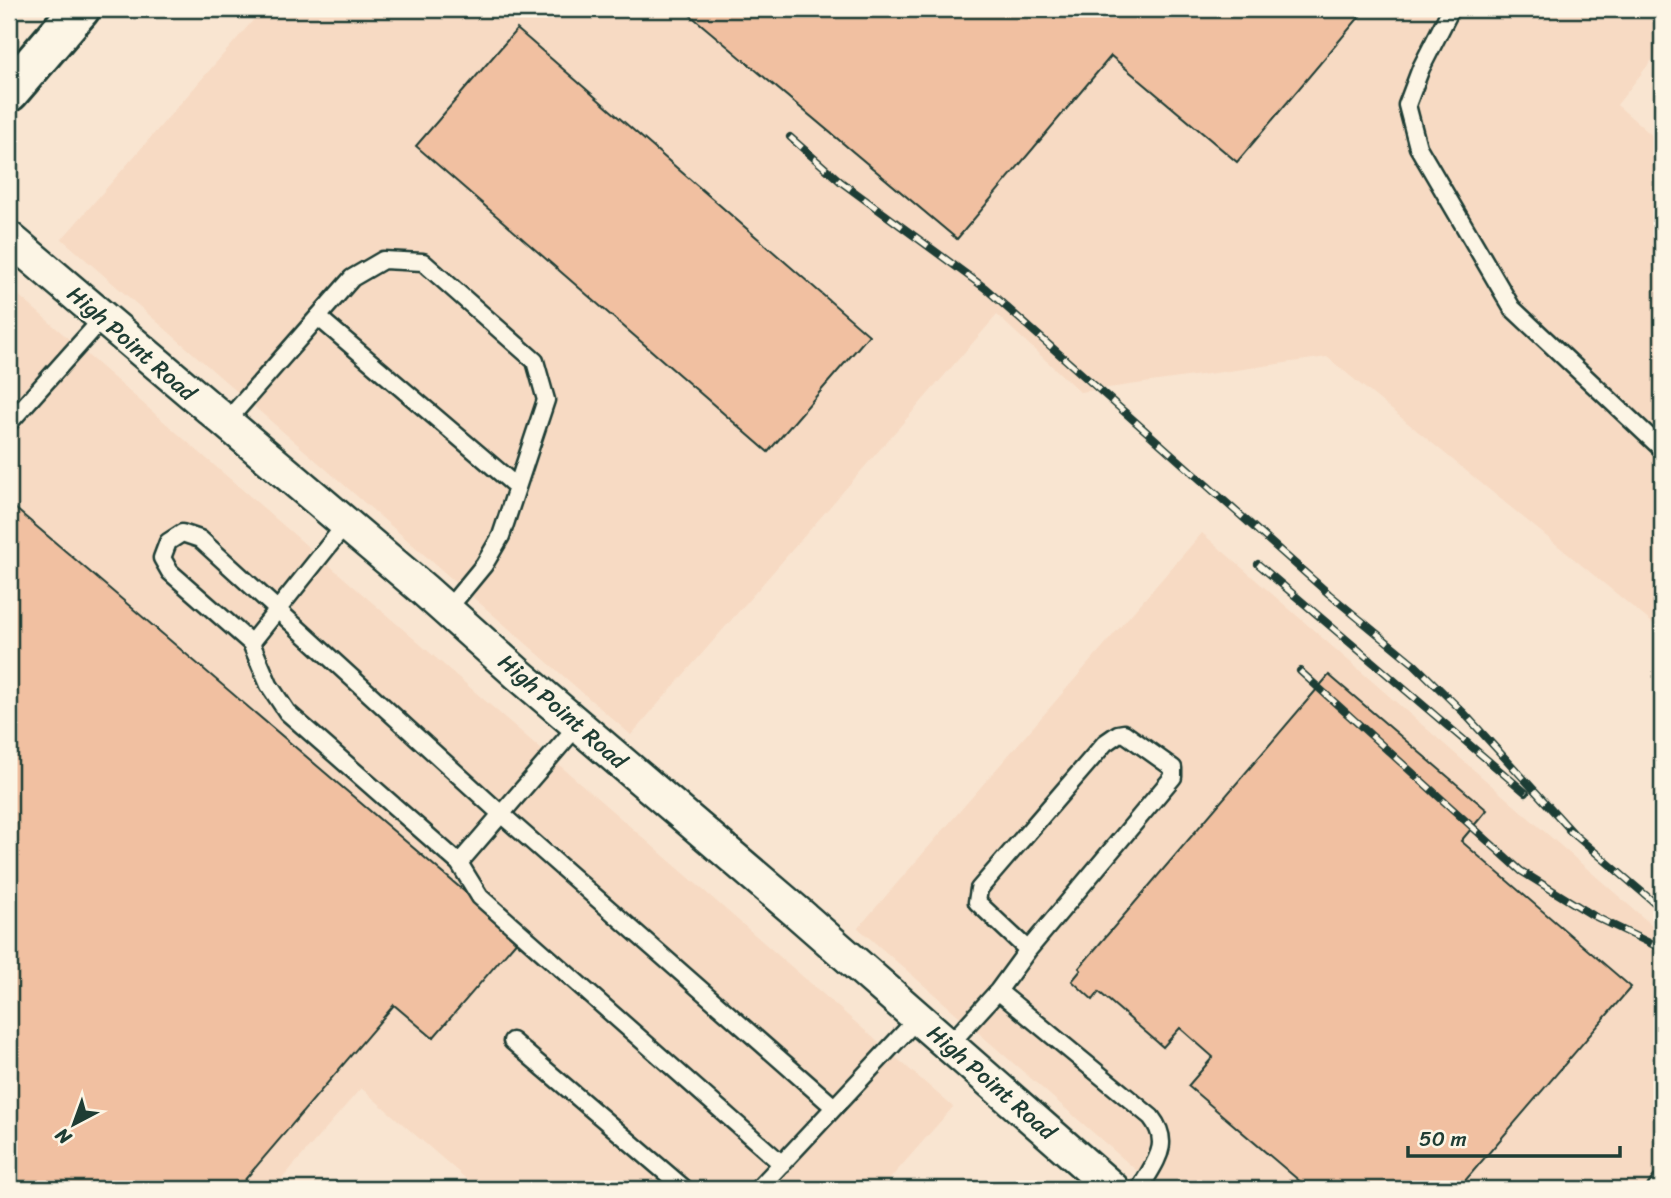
<svg xmlns="http://www.w3.org/2000/svg" width="1671" height="1198" font-family="Sriracha,sans-serif">
  <style>
    .built { fill: #f7dac3 }
    .building { fill: #f1c0a1; stroke: #1f3d34; stroke-width: 2 }
    .lines { fill: none; stroke-linecap: round; stroke-linejoin: round }
    .lane-casing { stroke: #1f3d34; stroke-width: 21 }
    .street-casing { stroke: #1f3d34; stroke-width: 37 }
    .secondary-casing { stroke: #1f3d34; stroke-width: 44 }
    .lane { stroke: #fcf5e5; stroke-width: 16 }
    .street { stroke: #fcf5e5; stroke-width: 32 }
    .secondary { stroke: #fcf5e5; stroke-width: 38 }
    .rail-casing { stroke: #1f3d34; stroke-width: 8 }
    .rail { stroke: #fcf5e5; stroke-width: 5; stroke-dasharray: 16; stroke-linecap: butt }
    .labels { text-anchor: middle; stroke-width: 5; stroke-linejoin: round; paint-order: stroke }
    .street-label { font-size: 23px; fill: #1f3d34; stroke: #fcf5e5 }
  </style>
  <rect width="100%" height="100%" fill="#f9e5d1"/>
  <filter id="ink" filterUnits="userSpaceOnUse"><feTurbulence type="fractalNoise" baseFrequency=".0143" numOctaves="2"/><feDisplacementMap in="SourceGraphic" scale="14" xChannelSelector="R" yChannelSelector="G"/><feConvolveMatrix kernelMatrix="1 2 1 2 8 2 1 2 1" color-interpolation-filters="sRGB"/></filter>
  <g filter="url(#ink)">
    <path class="built" d="M263,9H1662V47L1617,105L1662,144V631L1327,357L1080,392L997,315L631,735L62,239Z
      M9,287L953,1107L881,1189H478L361,1088L273,1189H9Z
      M1202,533L1662,934V1189H1158L858,928Z"/>
    <path class="building" d="M683,9H1366L1237,162L1111,56L957,239Z
      M517,29L869,335L768,452L416,146Z
      M9,503L519,938L433,1038L394,1005L237,1189H9Z
      M1329,675L1487,810L1461,841L1631,987L1458,1189H1309L1188,1086L1213,1057L1180,1028L1163,1047L1099,992L1093,1000L1072,981L1081,970L1079,968Z"/>
    <g class="lines">
      <defs>
        <path id="lane" d="M1451,9L1421,68L1407,105L1418,147L1512,308L1662,449
          M318,317L517,487
          M9,423L103,318
          M225,423L352,278L383,260L423,262L535,361L546,400L501,536L484,565L447,610
          M251,643L346,524
          M578,725L459,863L480,897L782,1164
          M459,863L287,712L269,685L251,643L170,572L162,558L168,542L182,533L200,539L501,814L834,1107
          M998,991L1151,1117C1173,1145 1154,1162 1140,1189
          M512,1041L685,1189
          M949,1045L998,991L1028,950L1173,777V768L1124,733L1118,734L1105,743L979,889L977,902L1028,950
          M758,1189L918,1018
          M1656,1189L1662,1181"/>
        <path id="street" d="M9,238L423,589L518,674L797,912L1113,1189"/>
        <path id="secondary" d="M9,92L80,9"/>
      </defs>
      <use href="#lane" class="lane-casing"/>
      <use href="#street" class="street-casing"/>
      <use href="#secondary" class="secondary-casing"/>
      <use href="#lane" class="lane"/>
      <use href="#street" class="street"/>
      <use href="#secondary" class="secondary"/>
      <defs>
        <path id="rail" d="M790,137L841,182L985,288L1329,594L1414,664L1463,712L1576,836
          M1258,564L1526,793
          M1300,671L1521,871L1594,916L1662,949
          M1569,830L1662,909"/>
      </defs>
      <use href="#rail" class="rail-casing"/>
      <use href="#rail" class="rail"/>
    </g>
  </g>
  <g class="labels">
    <g class="street-label">
      <text transform="translate(132 343) rotate(41)" y="8">High Point Road</text>
      <text transform="translate(563 711) rotate(41)" y="8">High Point Road</text>
      <text transform="translate(992 1082) rotate(41)" y="8">High Point Road</text>
    </g>
  </g>
  <rect width="1671" height="1198" fill="none" stroke="#fcf5e5" stroke-width="35"/>
  <rect x="18" y="18" width="1636" height="1163" fill="none" stroke="#1f3d34" stroke-width="2.5" filter="url(#ink)"/>
  <g transform="translate(74 1124) rotate(221)" stroke="#fcf5e5" stroke-width="5" paint-order="stroke">
  <path d="M0-5L12 26L0 18L-12 26Z" fill="#1f3d34"/>
  <text y="-10" font-size="19" font-weight="bold" text-anchor="middle" fill="#1f3d34">N</text>
  </g>
  <path d="M1408 1146v10h212v-10" fill="none" stroke="#1f3d34" stroke-width="3.5"/>
  <text x="1419" y="1146" font-size="21" fill="#1f3d34" stroke="#fcf5e5" stroke-width="5" paint-order="stroke">50 m</text>
</svg>
